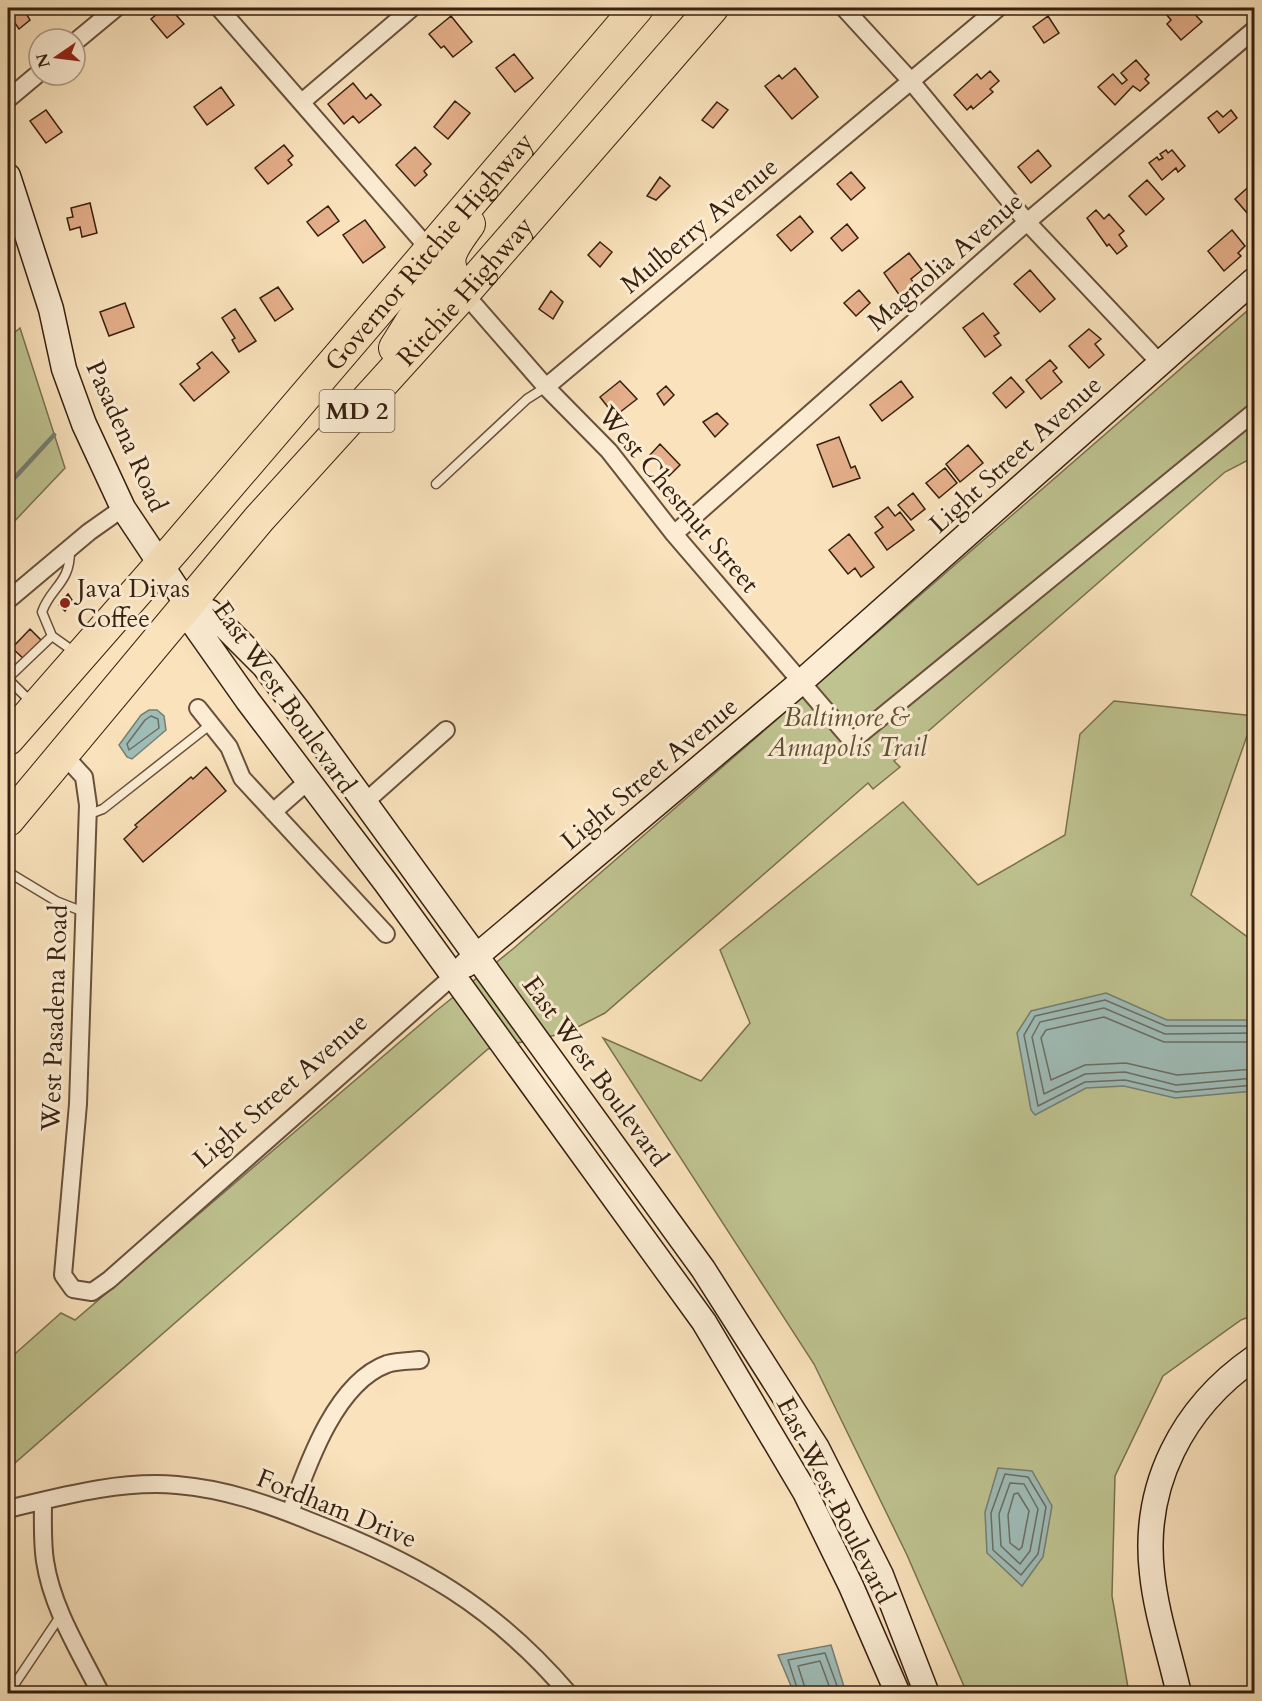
<svg xmlns="http://www.w3.org/2000/svg" width="1262" height="1701" font-family="Cardo,serif">
  <style>
    .green { fill: #bec390; stroke: #7a7250; stroke-width: 1.5 }
    .water { fill: #9fbcb7; stroke: #757e74; stroke-width: 1.5 }
    .lines { fill: none; stroke-linecap: round; stroke-linejoin: round }
    .shore { stroke: #6b6e64; stroke-width: 1.5 }
    .stream { stroke: #757e74; stroke-width: 4.5 }
    .building { fill: #e4af8a; stroke: #372010; stroke-width: 1.5 }
    .lane-casing { stroke: #68503b; stroke-width: 11 }
    .street-casing { stroke: #68503b; stroke-width: 20 }
    .secondary-casing { stroke: #372010; stroke-width: 27 }
    .highway-casing { stroke: #372010; stroke-width: 34 }
    .lane { stroke: #fbecd3; stroke-width: 8 }
    .street { stroke: #fbecd3; stroke-width: 16 }
    .secondary { stroke: #fbecd3; stroke-width: 24 }
    .highway { stroke: #f9e2bc; stroke-width: 32 }
    .poi-dot { fill: #8f2418; stroke: #fbecd3; stroke-width: 2 }
    .labels { text-anchor: middle; stroke-width: 6; stroke-linejoin: round; paint-order: stroke }
    .shield { fill: #fbecd3; stroke: #725d4a; stroke-width: 1.5 }
    .shield-label { font-size: 24px; font-weight: bold; fill: #372010 }
    .street-label { font-size: 26px; fill: #372010; stroke: #fbecd3 }
    .poi-label { font-size: 26px; fill: #372010; stroke: #fbecd3; text-anchor: start }
    .park-label { font-size: 26px; font-style: italic; fill: #605136; stroke: #fbecd3 }
  </style>
  <rect width="100%" height="100%" fill="#f9e2bc"/>
  <filter id="stains"><feTurbulence type="fractalNoise" baseFrequency=".00333" numOctaves="4"/><feColorMatrix values="0 0 0 0 .2 0 0 0 0 .09 0 0 0 0 .02 0 0 0 .5 -.17"/></filter>
  <radialGradient id="worn" r=".72"><stop offset=".6" stop-color="#630" stop-opacity="0"/><stop offset="1" stop-color="#630" stop-opacity=".3"/></radialGradient>
  <path class="green" d="M1254,305V457L1225,472L894,761L900,767L873,789L868,783L605,1013L566,1033L488,1049L8,1469V1360L61,1313L75,1320L436,1011L514,948Z
    M20,328L65,468L8,528V338Z
    M1114,701L1254,716L1191,895L1254,942V1315L1241,1320L1163,1376L1115,1476L1112,1596L1129,1693H967L907,1555L814,1364L603,1038L701,1081L750,1023L720,950L903,802L978,885L1065,835L1080,734Z"/>
  <path class="water" d="M149,710H157L164,716L166,730L132,759L127,757L119,745L141,715Z
    M1106,993L1167,1020H1254V1091L1175,1098L1124,1086L1086,1088L1035,1115L1031,1110L1017,1033L1031,1011Z
    M998,1468L1032,1471L1052,1506L1043,1557L1022,1586L987,1553L985,1512Z
    M831,1645L846,1693H794L778,1655Z"/>
  <g class="lines">
    <path class="shore" d="M151,716L158,719L159,728L129,750L127,744L145,720Z
      M1254,1026H1166L1105,1000L1035,1016L1024,1035L1038,1106L1085,1082L1125,1080L1176,1092L1254,1085
      M1254,1033L1165,1034L1104,1008L1040,1022L1032,1037L1044,1094L1085,1074L1125,1072L1176,1085L1254,1078
      M1254,1042H1164L1104,1017L1046,1030L1041,1038L1051,1080L1085,1065L1126,1063L1177,1075L1254,1069
      M1005,1474L1028,1477L1046,1507L1038,1554L1021,1575L993,1550L991,1513Z
      M1010,1483L1024,1484L1038,1509L1030,1551L1020,1564L1001,1546L999,1514Z
      M1018,1493L1029,1511L1022,1547L1019,1550L1010,1543L1008,1515L1014,1494Z
      M799,1694L788,1660L825,1653L840,1694
      M807,1694L798,1666L820,1661L832,1694"/>
    <path class="stream" d="M8,485L54,435
      M8,512H9"/>
  </g>
  <path class="building" d="M8,8H36L27,15L30,20L19,29L8,13Z
    M164,8H170L184,24L167,38L151,19Z
    M1173,8H1189L1202,22L1181,40L1167,24L1171,20L1166,14Z
    M451,16L472,42L453,57L444,46L441,48L429,34Z
    M1048,16L1059,33L1044,43L1033,27Z
    M514,54L533,78L515,92L496,68Z
    M1136,60L1149,75L1145,79L1149,83L1140,91L1133,86L1115,105L1098,87L1113,74L1122,84L1127,80L1121,73Z
    M795,68L818,97L792,119L765,86L779,75L782,79Z
    M990,71L999,81L990,89L993,92L973,109L971,106L967,110L954,95L977,74L981,79Z
    M353,83L366,99L371,94L381,105L359,123L353,116L344,124L328,104Z
    M221,87L234,105L207,125L194,107Z
    M455,101L470,113L448,139L434,127Z
    M717,102L728,110L713,128L702,120Z
    M46,110L62,132L46,143L30,121Z
    M1231,110L1237,118L1219,133L1208,118L1217,111L1223,117Z
    M284,145L293,156L288,160L292,165L268,184L255,168Z
    M415,147L431,164L424,171L427,175L415,186L396,165Z
    M1038,150L1051,166L1031,183L1018,167Z
    M1166,150L1168,153L1172,150L1185,166L1178,172L1176,168L1162,180L1149,163L1157,157L1159,160L1163,158L1160,154Z
    M851,172L865,188L851,200L837,184Z
    M660,177L670,186L656,200L647,196Z
    M1147,180L1164,199L1146,215L1129,196Z
    M1254,182V221L1235,199Z
    M90,203L97,233L82,237L80,227L70,230L67,218L73,217L71,208Z
    M328,206L339,221L318,236L307,222Z
    M1096,210L1104,219L1109,214L1124,231L1119,235L1127,246L1117,254L1109,244L1107,246L1087,218Z
    M800,216L813,232L791,251L777,235Z
    M365,220L385,247L363,263L343,235Z
    M847,224L858,238L842,251L831,238Z
    M1232,230L1245,246L1238,253L1241,256L1224,271L1208,251Z
    M600,242L612,252L600,267L588,255Z
    M909,253L922,270L911,279L915,285L900,296L884,273Z
    M1030,270L1055,299L1040,312L1014,284Z
    M278,287L293,309L275,321L260,298Z
    M859,290L870,303L856,316L844,303Z
    M551,291L563,302L553,319L539,309Z
    M125,303L134,327L109,336L100,312Z
    M235,309L256,341L239,352L232,340L235,338L222,318Z
    M983,313L999,333L994,336L1001,345L985,357L963,328Z
    M1089,329L1101,339L1095,344L1104,355L1089,368L1069,346Z
    M212,352L229,372L194,401L180,384L200,368L197,364Z
    M1050,360L1057,368L1053,371L1062,382L1041,399L1026,380Z
    M1011,377L1024,392L1006,408L993,393Z
    M620,381L637,399L615,416L600,397Z
    M901,381L913,397L882,421L870,405Z
    M666,386L674,395L664,405L657,394Z
    M717,413L728,424L715,437L703,422Z
    M839,437L851,468L855,466L860,478L833,487L817,445Z
    M660,444L680,465L669,476L650,455Z
    M968,445L983,463L960,482L946,464Z
    M945,468L957,483L939,498L926,483Z
    M913,493L925,509L911,520L898,505Z
    M888,507L895,516L900,512L914,530L887,550L875,533L883,527L875,517Z
    M849,534L874,567L861,577L855,568L848,574L829,550Z
    M68,594L72,600L65,611L59,605Z
    M30,629L42,641L25,660L12,648Z
    M206,767L226,791L143,862L124,839L137,827L135,825L191,777L193,779Z"/>
  <g class="lines">
    <defs>
      <path id="lane" d="M436,484L527,399L546,387
        M52,636L42,612C51,586 71,584 70,548
        M8,678L52,636L76,653
        M8,679L33,704
        M87,815L103,809L211,724
        M8,872L56,901L84,912
        M8,1694L61,1615"/>
      <path id="street" d="M219,8L429,249
        M844,8L910,80L1027,222L1160,363
        M75,42L116,8
        M8,99L39,73
        M303,101L412,8
        M464,293L546,387L609,451L674,534L852,741L1253,413
        M546,387L998,8
        M674,534L1027,222L1254,30
        M8,600L89,532L123,508
        M198,708L229,747L242,778L386,934
        M63,754L84,777L88,805L78,1104L63,1275L73,1289L92,1292L109,1280L452,977
        M364,803L446,730
        M273,812L307,782
        M43,1501C43,1521 42,1541 45,1561C52,1608 80,1652 101,1694
        M8,1509C62,1496 121,1480 177,1485C225,1489 268,1504 312,1522C418,1563 494,1606 569,1694
        M290,1513C307,1466 335,1383 387,1364C397,1361 409,1361 420,1360"/>
      <path id="secondary" d="M8,176L51,309L64,369L84,424L123,508L187,604L193,623L248,701L386,883L704,1322L805,1492L851,1586L898,1694
        M187,604L210,612L264,666L297,709L703,1269L817,1448L881,1575L927,1694
        M466,965L801,682L1254,280
        M1179,1694C1170,1654 1156,1613 1152,1573C1142,1485 1183,1407 1254,1358"/>
      <g id="highway">
        <path d="M464,293C441,261 447,254 469,224"/>
        <path d="M395,348L430,292L429,249"/>
        <path id="s1" d="M8,739L176,547L637,8"/>
        <path id="s2" d="M8,820L259,519L464,293L712,8"/>
      </g>
    </defs>
    <use href="#lane" class="lane-casing"/>
    <use href="#street" class="street-casing"/>
    <use href="#secondary" class="secondary-casing"/>
    <use href="#highway" class="highway-casing"/>
    <use href="#lane" class="lane"/>
    <use href="#street" class="street"/>
    <use href="#secondary" class="secondary"/>
    <use href="#highway" class="highway"/>
  </g>
  <circle class="poi-dot" cx="65" cy="603" r="6"/>
  <g class="labels">
    <rect class="shield" x="319.5" y="390" width="75" height="42" rx="4.5"/>
    <g class="shield-label">
      <text x="357" y="419">MD 2</text>
    </g>
    <g class="street-label">
      <text transform="translate(699 225) rotate(-40)" y="9">Mulberry Avenue</text>
      <text dy="9" stroke="none"><textPath href="#s1" startOffset="644">Governor Ritchie Highway</textPath></text>
      <text transform="translate(945 261) rotate(-41)" y="9">Magnolia Avenue</text>
      <text dy="9" stroke="none"><textPath href="#s2" startOffset="699">Ritchie Highway</textPath></text>
      <text transform="translate(127 436) rotate(66)" y="9">Pasadena Road</text>
      <text transform="translate(1015 454) rotate(-42)" y="9">Light Street Avenue</text>
      <text transform="translate(679 499) rotate(50)" y="9">West Chestnut Street</text>
      <text transform="translate(285 697) rotate(55)" y="9">East West Boulevard</text>
      <text transform="translate(649 773) rotate(-40)" y="9">Light Street Avenue</text>
      <text transform="translate(54 1018) rotate(-88)" y="9">West Pasadena Road</text>
      <text transform="translate(596 1071) rotate(54)" y="9">East West Boulevard</text>
      <text transform="translate(280 1090) rotate(-41)" y="9">Light Street Avenue</text>
      <text transform="translate(836 1500) rotate(63)" y="9">East West Boulevard</text>
      <text transform="translate(337 1508) rotate(22)" y="9">Fordham Drive</text>
    </g>
    <g class="poi-label">
      <text x="77" y="597">Java Divas<tspan x="77" dy="30">Coffee</tspan></text>
    </g>
    <g class="park-label">
      <text x="847" y="726">Baltimore &amp;<tspan x="847" dy="30">Annapolis Trail</tspan></text>
    </g>
  </g>
  <rect width="1262" height="1701" fill="none" stroke="#f9e2bc" stroke-width="30"/>
  <rect x="9" y="9" width="1244" height="1683" fill="none" stroke="#372010" stroke-width="3"/>
  <rect x="15" y="15" width="1232" height="1671" fill="none" stroke="#372010" stroke-width="1.5"/>
  <g transform="translate(57 57) rotate(256)"><circle r="28" fill="#fbecd3" stroke="#ad9a85" stroke-width="1.5"/>
  <path d="M0-4.5L10 22L0 15L-10 22Z" fill="#8f2418"/>
  <text y="-9" font-size="16" font-weight="bold" text-anchor="middle" fill="#372010">N</text>
  </g>
  <rect width="100%" height="100%" filter="url(#stains)"/>
  <rect width="100%" height="100%" fill="url(#worn)"/>
</svg>
